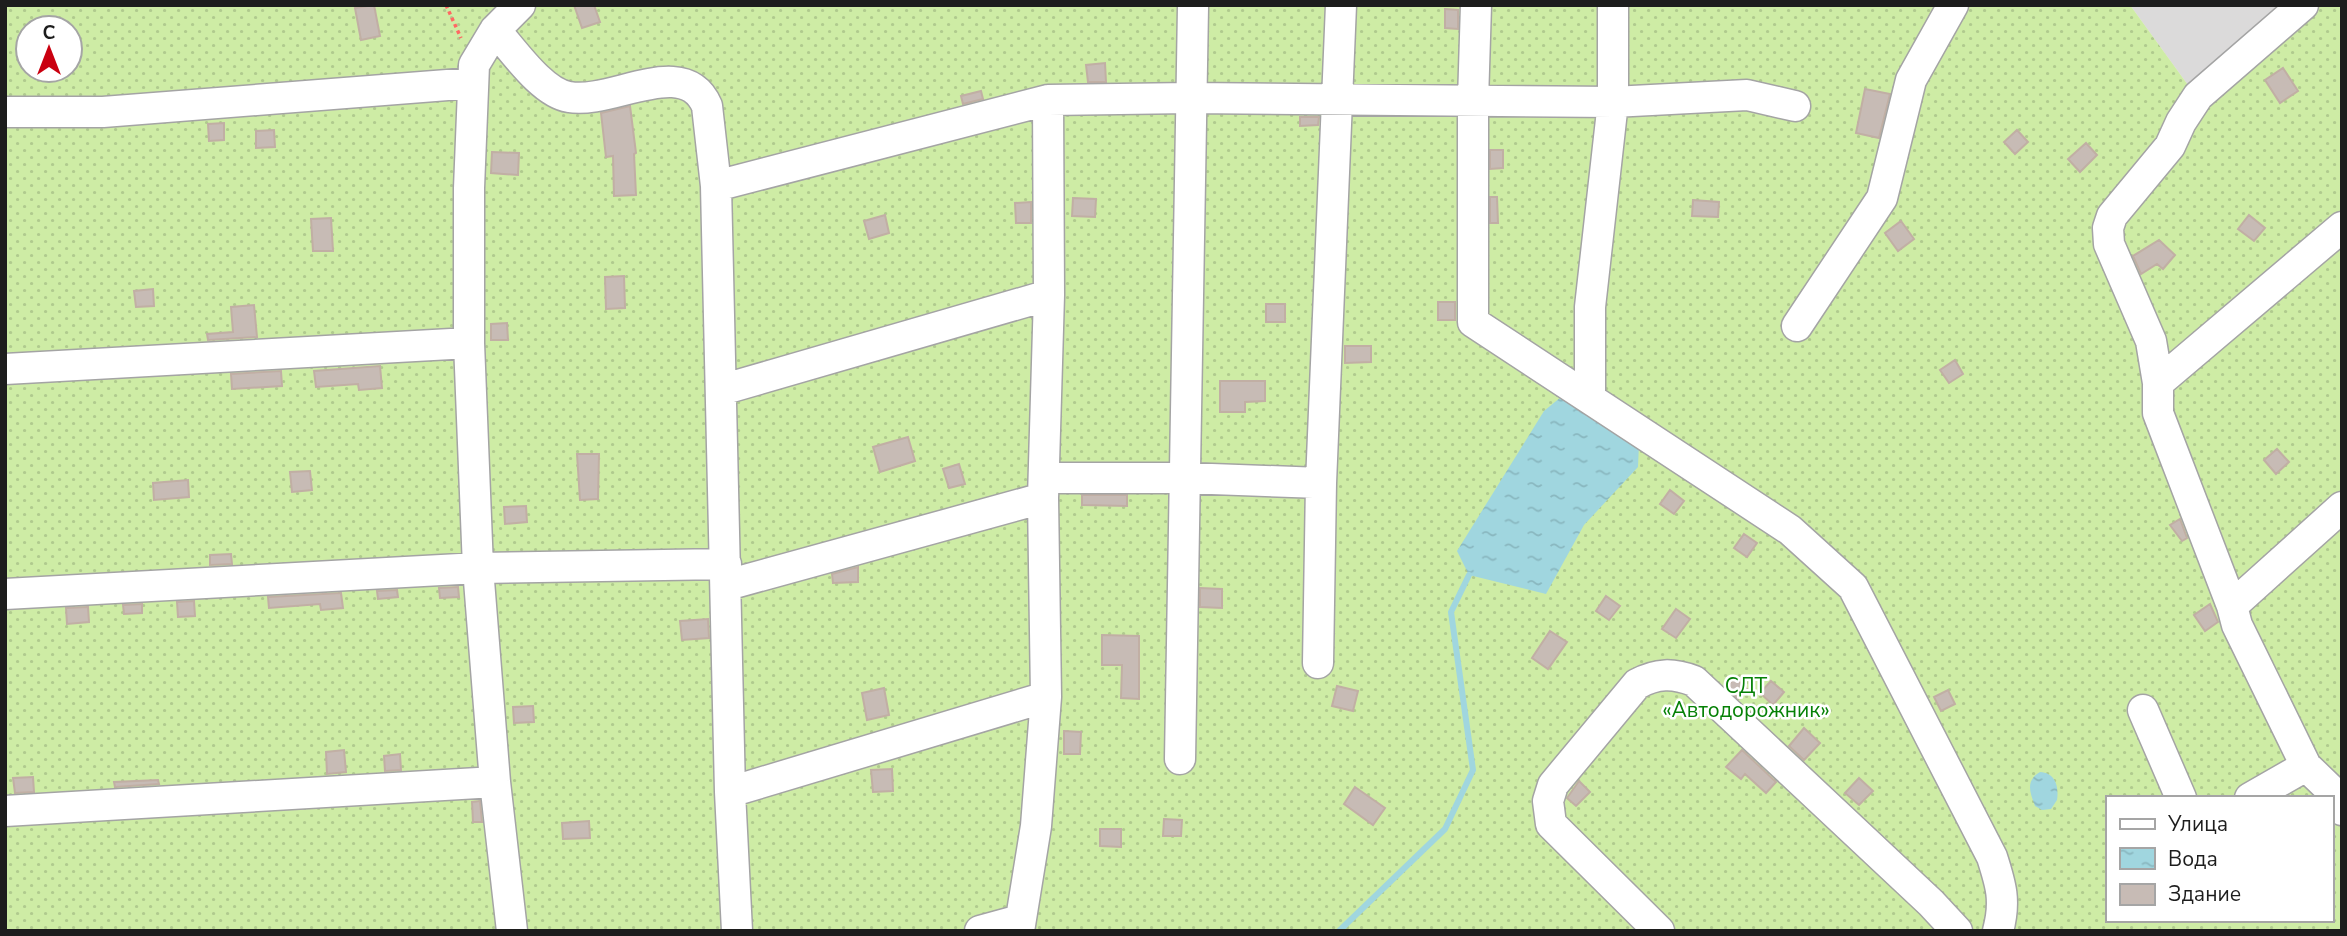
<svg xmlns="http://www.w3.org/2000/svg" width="2347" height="936" font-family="'Nunito Sans',sans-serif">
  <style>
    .residential { fill: #dbdada }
    .garden { fill: url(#garden-dots); fill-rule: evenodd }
    .water { fill: url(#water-ripples) }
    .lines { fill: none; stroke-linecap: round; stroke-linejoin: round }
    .stream { stroke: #a0d6df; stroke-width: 6 }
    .building { fill: #c7bbb5; stroke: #c1afa4; stroke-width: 2 }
    .minor-casing { stroke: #a4a4a4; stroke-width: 33 }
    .path { stroke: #ff6763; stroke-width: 3.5; stroke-dasharray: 3.5 3.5; stroke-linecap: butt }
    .minor { stroke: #fff; stroke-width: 30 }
    .labels { text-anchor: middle; stroke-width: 5; stroke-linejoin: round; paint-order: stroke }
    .park-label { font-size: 21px; fill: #068106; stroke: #fff }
  </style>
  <defs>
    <pattern id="garden-dots" width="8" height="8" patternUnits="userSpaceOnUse" patternTransform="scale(1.75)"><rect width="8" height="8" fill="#ceeca5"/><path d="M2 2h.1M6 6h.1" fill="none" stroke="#b0ca8e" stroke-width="1.8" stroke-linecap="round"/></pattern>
    <pattern id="water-ripples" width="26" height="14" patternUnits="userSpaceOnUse" patternTransform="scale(1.75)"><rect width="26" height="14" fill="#a0d6df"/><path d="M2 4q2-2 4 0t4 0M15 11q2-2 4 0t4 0" fill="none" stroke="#89b7bf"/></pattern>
  </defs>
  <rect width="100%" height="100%" fill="#efeae2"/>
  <path class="residential" d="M2130,5H2295L2193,92Z"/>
  <path class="garden" d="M5,5H2130L2193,92L2295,5H2342V931H5ZM28,28H70V70H28ZM2107,798H2331V920H2107Z"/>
  <path class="water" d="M1561,397L1639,444L1638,467L1584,525L1546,594L1469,575L1457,551L1544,411Z
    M2040,772C2056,773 2059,787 2057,800L2051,809L2042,810L2035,806C2030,792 2025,781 2040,772Z"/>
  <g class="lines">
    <path class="stream" d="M1339,931L1445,829L1473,770L1451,612L1469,575"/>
  </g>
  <path class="building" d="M374,5L380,36L361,40L355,8Z
    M574,5H594L600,22L582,28Z
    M1445,9L1458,10V29L1445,28Z
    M1105,63L1106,82H1088L1086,65Z
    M2283,68L2298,91L2280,103L2265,80Z
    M1865,89L1890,94L1879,138L1856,133Z
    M981,91L983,99L963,104L961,96Z
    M630,106L636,153L634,154L636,195L614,196L613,156L606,157L601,113Z
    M1300,117H1319L1318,125L1300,126Z
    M224,123V140L209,141L208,124Z
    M274,130L275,147L256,148V131Z
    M2017,130L2028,142L2015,154L2004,142Z
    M2086,143L2097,155L2080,172L2068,159Z
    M1490,150H1503V168L1490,169Z
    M492,152L519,153L518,175L491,173Z
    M1490,197H1497L1498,223H1490Z
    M1073,198L1096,199L1095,217L1072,216Z
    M1693,200L1719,202L1718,217L1692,216Z
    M1031,202V223H1016L1015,203Z
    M885,215L889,233L869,239L864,221Z
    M2249,215L2265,228L2254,241L2238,229Z
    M331,218L333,251H313L311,219Z
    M1901,221L1914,239L1898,251L1885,233Z
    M2159,240L2175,255L2163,269L2157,264L2141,274L2133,256Z
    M624,276L625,308L606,309L605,277Z
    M153,289L154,306L136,307L134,291Z
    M1438,302H1455V320H1438Z
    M1266,304H1285V322H1266Z
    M254,305L257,337L208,340L207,334L233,332L231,307Z
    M507,323L508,340H491V324Z
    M1345,346H1371V362L1345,363Z
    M1955,360L1963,374L1949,383L1940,370Z
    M380,366L382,388L359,390L358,384L316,387L314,371Z
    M281,371L282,386L232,389L231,374Z
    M1220,381H1265V401L1245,402V412H1220Z
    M908,437L915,461L880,472L873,447Z
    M2277,449L2289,462L2276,474L2264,460Z
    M577,454H599L598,499L580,500Z
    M959,464L965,484L949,488L943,469Z
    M310,471L312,490L292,492L290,472Z
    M188,480L189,497L154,500L153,483Z
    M1670,490L1684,501L1674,514L1660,504Z
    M1082,495H1127V506L1082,505Z
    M526,506L527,522L505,524L504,507Z
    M2180,519L2187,538L2182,541L2170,525Z
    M1744,534L1757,543L1747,557L1734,548Z
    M231,554L232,564L210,565V555Z
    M858,567V582L833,583L832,574Z
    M458,587L459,597L440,598L439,588Z
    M1200,588L1222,589V608L1200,607Z
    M397,590L398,597L378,599L377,591Z
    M341,593L343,608L321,610L320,604L269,608L268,597Z
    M1606,596L1620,606L1609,620L1596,611Z
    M194,601L195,616L178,617L177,602Z
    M142,604V613L124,614L123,605Z
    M2210,604L2218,622L2205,631L2194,615Z
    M88,607L89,622L67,624L66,608Z
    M1676,609L1690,619L1676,638L1662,629Z
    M708,619L709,638L682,640L680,621Z
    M1550,631L1567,642L1548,669L1532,658Z
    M1102,635L1139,636V699L1121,698L1122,665H1102Z
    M1735,678L1747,689L1738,699L1726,687Z
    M1771,681L1784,692L1773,705L1760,693Z
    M1337,686L1358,691L1353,711L1332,706Z
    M884,688L889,715L867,720L862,693Z
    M1948,690L1955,704L1941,711L1934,697Z
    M533,706L534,722L514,723L513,707Z
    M1804,728L1820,743L1804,760L1789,746Z
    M1064,731L1081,732L1080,754H1064Z
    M344,750L346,772L327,774L326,752Z
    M1742,750L1776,782L1766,793L1745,774L1741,779L1726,767Z
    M400,754L401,770L385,771L384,756Z
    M892,769L893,791L873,792L871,770Z
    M33,777L34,792L15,793L13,778Z
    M1859,778L1873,791L1859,805L1845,793Z
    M158,780L159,784L115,787L114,782Z
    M1579,781L1590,792L1576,806L1567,798Z
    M1355,787L1385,808L1373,825L1344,804Z
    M480,801L482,822H473L472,802Z
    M1164,819L1182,820L1181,836H1163Z
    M589,821L590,838L563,839L562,823Z
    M1100,829H1121V847L1100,846Z"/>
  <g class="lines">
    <defs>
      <path id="minor" d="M1476,5L1473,101V322L1790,530L1853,587L1992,857C2001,885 2006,901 1998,931
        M2303,5L2198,96L2181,122L2170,146L2112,216L2108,228L2109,244L2151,341L2158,383V413L2232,606L2237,625L2306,766L2333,792L2342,810
        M495,30C513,50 542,93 569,97C612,105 684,53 707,106L716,186L730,792L737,931
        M5,112H103L473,83
        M716,186L1048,100L1190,98L1613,102V5
        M1797,326L1882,198L1911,80L1953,5
        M5,369L469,343
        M2158,383L2342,227
        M721,390L1049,295
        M1590,398V307L1613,102L1747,95L1795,106
        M1046,478H1185L1321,483
        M727,585L1043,498
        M5,594L478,568L726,564
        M2232,606L2342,507
        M1318,663L1321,483L1341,5
        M2143,710L2181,798
        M1180,759L1193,7
        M730,792L1046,697
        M2250,798L2306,766
        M5,811L495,782
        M512,931L495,782L478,568L469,343V188L474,65L495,30L520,5
        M980,931L1020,920
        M1019,931L1036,826L1046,697L1043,498L1049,295L1048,100
        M1659,931L1551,824L1548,801L1553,785L1637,684C1657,673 1673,673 1694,681L1931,903L1957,931"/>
    </defs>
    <use href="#minor" class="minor-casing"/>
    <path class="path" d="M446,5L461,38"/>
    <use href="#minor" class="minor"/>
  </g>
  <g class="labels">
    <g class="park-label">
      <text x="1746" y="693">СДТ<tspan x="1746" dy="24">«Автодорожник»</tspan></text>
    </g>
  </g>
  <rect width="2347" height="936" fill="none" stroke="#1d1d1d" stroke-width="14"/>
  <rect x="2106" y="796" width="228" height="126" fill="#ffffff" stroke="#a5a5a5" stroke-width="2"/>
  <rect x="2120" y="819" width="35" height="10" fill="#ffffff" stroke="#a5a5a5" stroke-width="2"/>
  <text x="2168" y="831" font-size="21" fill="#1d1d1d">Улица</text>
  <rect x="2120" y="848" width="35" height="21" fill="url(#water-ripples)" stroke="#a5a5a5" stroke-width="2"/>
  <text x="2168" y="866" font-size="21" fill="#1d1d1d">Вода</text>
  <rect x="2120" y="884" width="35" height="21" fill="#c7bbb5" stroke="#a5a5a5" stroke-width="2"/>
  <text x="2168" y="901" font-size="21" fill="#1d1d1d">Здание</text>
  <g transform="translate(49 49)"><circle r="33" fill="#ffffff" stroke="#a5a5a5" stroke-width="2"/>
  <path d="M0-5L12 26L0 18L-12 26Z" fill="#ca0010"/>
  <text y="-10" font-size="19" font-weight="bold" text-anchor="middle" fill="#1d1d1d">С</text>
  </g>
</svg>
